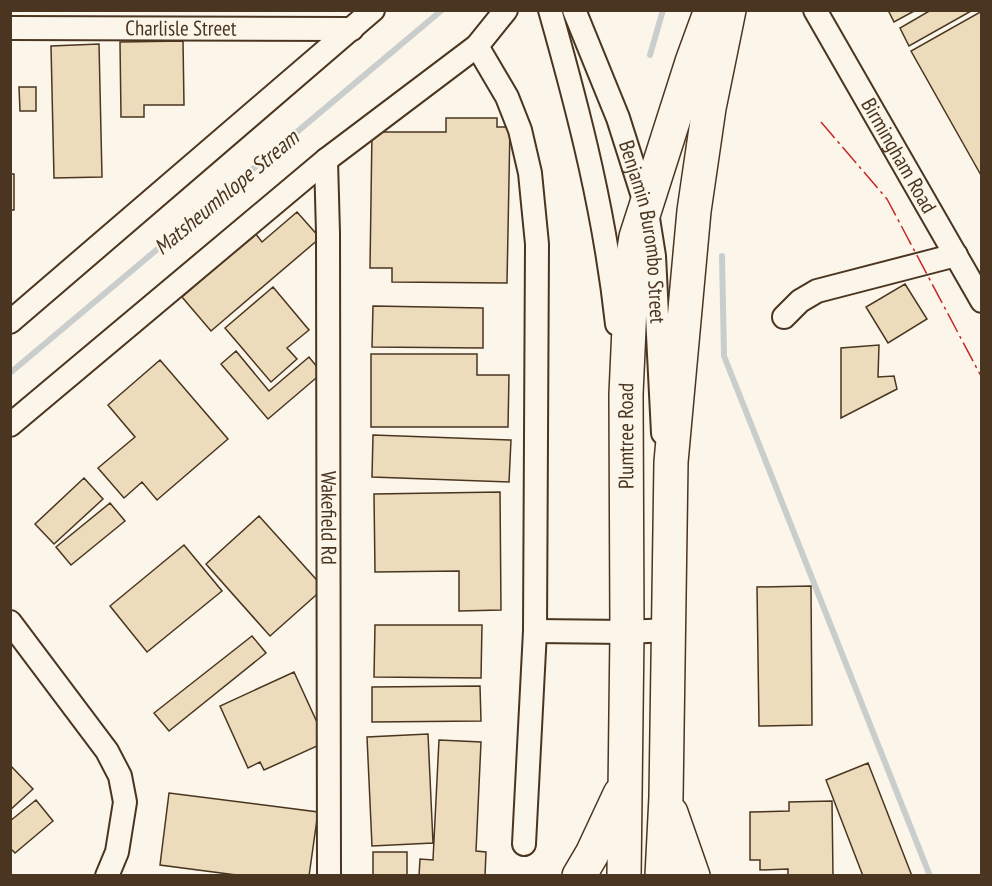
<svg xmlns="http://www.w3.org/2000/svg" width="992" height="886" font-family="'PT Sans Narrow',sans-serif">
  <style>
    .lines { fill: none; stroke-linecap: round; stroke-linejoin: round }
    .stream { stroke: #c9cecd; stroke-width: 6 }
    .building { fill: #ecdcbc; stroke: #4a3520; stroke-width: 1.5 }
    .minor-casing { stroke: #4a3520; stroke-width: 26 }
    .highway-casing { stroke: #4a3520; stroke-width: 36 }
    .minor { stroke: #fbf6e9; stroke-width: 22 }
    .highway { stroke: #fbf6e9; stroke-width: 33 }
    .power { stroke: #c62828; stroke-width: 1.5; stroke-dasharray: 21 4.5 3 4.5; stroke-linecap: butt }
    .labels { text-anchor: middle; stroke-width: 4.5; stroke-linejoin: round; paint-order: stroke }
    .street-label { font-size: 21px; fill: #4a3520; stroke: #fbf6e9 }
    .water-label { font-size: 22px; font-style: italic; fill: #4a3520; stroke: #fbf6e9 }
  </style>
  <rect width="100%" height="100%" fill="#fbf6e9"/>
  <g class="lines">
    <path class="stream" d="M650,55L663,10
      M722,256L724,356L930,876
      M10,373L442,10"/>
  </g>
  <path class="building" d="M888,10H916L894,22Z
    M931,10H973L909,46L900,28Z
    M982,11V177L911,51Z
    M183,41L184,105H144V117H121L120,42Z
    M99,44L102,177L54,178L51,46Z
    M19,87H36V111H20Z
    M446,118H497V127H510L507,283L392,282V268H370L372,132H446Z
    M10,174H14V210H10Z
    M297,212L320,238L211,331L182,297L255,233L262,242Z
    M905,284L927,319L888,343L866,307Z
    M273,287L309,330L287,348L297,359L271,382L225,328Z
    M373,306L483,308V348L372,347Z
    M879,345L878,377L894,376L897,389L841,418V348Z
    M236,351L269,391L309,357L322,373L268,419L221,364Z
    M371,354H477V375H509L508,427H371Z
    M160,360L228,439L157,500L142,482L124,498L98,468L135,437L108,405Z
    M373,435L511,440L509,482L372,477Z
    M84,478L103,499L54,544L35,524Z
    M500,492L501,610L459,611V571L375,572L374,494Z
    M110,503L125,521L71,565L56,547Z
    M259,516L324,588L270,636L206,564Z
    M184,545L222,591L147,652L110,606Z
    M811,586L812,725L759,726L757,587Z
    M375,625H482L481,678L374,677Z
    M252,636L266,653L169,731L154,713Z
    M294,672L326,742L264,770L260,762L248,768L220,706Z
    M480,686L481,721L372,722V687Z
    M428,734L433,843L372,846L367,737Z
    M439,740L481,742L476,851L486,852L485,876H419L420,859L433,860Z
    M868,763L912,876H863L826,780Z
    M10,765L33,789L10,810Z
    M169,793L318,812L309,876H244L160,865Z
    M36,800L53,821L15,853L10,848V821Z
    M832,801L833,876H788V869L760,870V860H750V812L789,811V802Z
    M373,852H407V876H373Z"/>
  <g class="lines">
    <defs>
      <g id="minor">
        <path d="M550,10C580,116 605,214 617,324"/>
        <path id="s1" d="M574,10L618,118L646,206L654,256L663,433"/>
        <path id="s2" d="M815,10L982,301"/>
        <path id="s3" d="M10,28L352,29"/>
        <path d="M477,46L507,97L520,130L530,173L537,244L535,631L524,844"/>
        <path id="s4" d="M326,160L328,233L329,876"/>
        <path d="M784,317L800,301L817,291L956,255"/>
        <path d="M10,322L373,10"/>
        <path d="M10,425L326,160L477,46L506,10"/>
        <path d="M10,622L107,751L120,776L125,802L117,852L107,876"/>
        <path d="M535,631L627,632L668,630"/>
      </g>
      <g id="highway">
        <path d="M671,813L693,876"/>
        <path d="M579,876L592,854L620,794"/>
        <path id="s5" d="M624,876L627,632L626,394L632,262L636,237L646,206L692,62L711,10"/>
        <path d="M662,876L666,797L671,462L694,211L709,108L729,10"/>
      </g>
    </defs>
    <use href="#minor" class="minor-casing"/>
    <use href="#highway" class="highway-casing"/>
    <use href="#minor" class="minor"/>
    <use href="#highway" class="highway"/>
    <path class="power" d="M821,122L887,199L982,378"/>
  </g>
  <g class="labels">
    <g class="street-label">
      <text dy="7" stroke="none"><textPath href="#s3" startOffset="171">Charlisle Street</textPath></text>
      <text dy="7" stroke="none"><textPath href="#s2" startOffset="168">Birmingham Road</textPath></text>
      <text dy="7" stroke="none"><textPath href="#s1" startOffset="234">Benjamin Burombo Street</textPath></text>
      <text dy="7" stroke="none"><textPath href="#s5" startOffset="440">Plumtree Road</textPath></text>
      <text dy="7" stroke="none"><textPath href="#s4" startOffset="358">Wakefield Rd</textPath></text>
    </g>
    <g class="water-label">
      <text transform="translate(226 192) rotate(-40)" y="8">Matsheumhlope Stream</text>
    </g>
  </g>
  <rect width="992" height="886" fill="none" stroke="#4a3520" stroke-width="24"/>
</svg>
